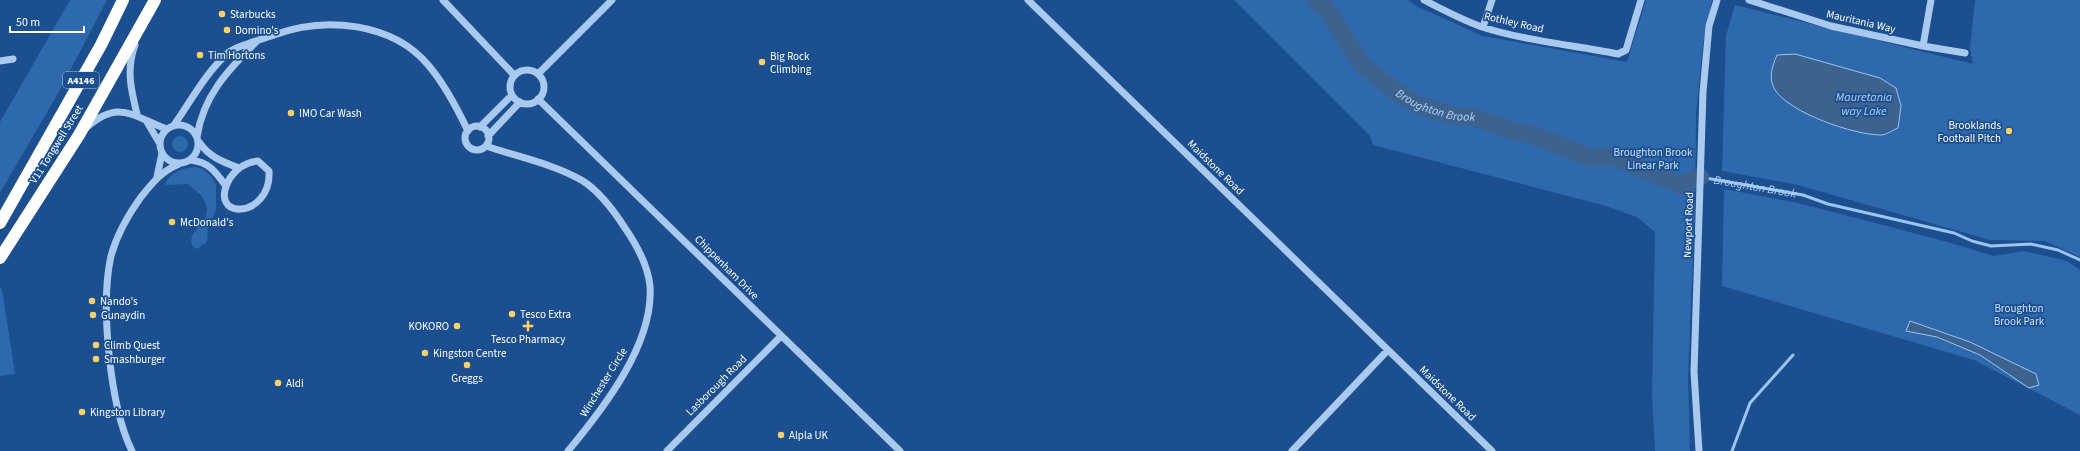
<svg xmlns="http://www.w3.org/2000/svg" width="2080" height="451" font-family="'Source Sans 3',sans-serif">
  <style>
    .green { fill: #2e69ad }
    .water { fill: #3c6290; stroke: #9cc4f0 }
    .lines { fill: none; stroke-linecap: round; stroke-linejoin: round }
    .stream { stroke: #9cc4f0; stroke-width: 3 }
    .river { stroke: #3c6290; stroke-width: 18 }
    .minor { stroke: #a9c9ee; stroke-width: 7 }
    .highway { stroke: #fff; stroke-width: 12 }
    .poi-dot { fill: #ffd166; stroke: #1b4f8f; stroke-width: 1.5 }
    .labels { text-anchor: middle; stroke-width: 3.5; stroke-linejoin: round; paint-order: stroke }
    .shield { fill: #1b4f8f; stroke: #bbcadd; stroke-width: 1 }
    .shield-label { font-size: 10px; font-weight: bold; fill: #fff }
    .poi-label { font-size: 11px; fill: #fff; stroke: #1b4f8f; text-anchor: start }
    .street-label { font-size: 11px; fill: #fff; stroke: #1b4f8f }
    .park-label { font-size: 11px; fill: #cfe3fa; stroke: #1b4f8f }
    .water-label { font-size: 12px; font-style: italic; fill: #b5d3f5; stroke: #1b4f8f }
  </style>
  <rect width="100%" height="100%" fill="#1b4f8f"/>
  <path class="green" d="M70,0H107L60,90L0,193V122Z
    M1234,0H1408L1416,6L1483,36L1627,62L1646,0H1712L1703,44L1696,114L1695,207L1688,376L1690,451H1655L1652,396L1655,232L1637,217L1606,206L1373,145L1370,136Z
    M1975,0H2080V257L2045,241L1990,240L1798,185L1722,171L1726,35L1735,5L1973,64L1970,48Z
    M172 144a8 8 0 1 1 16 0a8 8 0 1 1-16 0Z
    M195,167L203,169L211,176L216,185V210L208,228L207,242L197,249L192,246C186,229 216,222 204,200C201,194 193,189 188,184L165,185C170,172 182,168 195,167Z
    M1724,189L1798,203L1944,241L1994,256L2024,251L2067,261L2080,270V415L1974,360L1722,286Z
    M0,287L2,289L15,374L0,376Z"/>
  <path class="water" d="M1795,54L1880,78L1896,88L1901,106L1898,128C1893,130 1886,135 1881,135C1854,135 1790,113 1775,90C1768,78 1772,67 1777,55Z
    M1910,321L1970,342L2036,374L2039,385L2029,388L1980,355L1937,337L1906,331Z"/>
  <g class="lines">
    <g class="stream">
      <path id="s1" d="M1700,177L1803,195L1828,204L1954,233L1972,241L1991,246L2031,244L2058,250L2080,260"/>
      <path d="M1732,451L1750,403L1793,355"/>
    </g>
    <path class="river" id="s2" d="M1315,0L1326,8L1362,65L1394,90L1420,106L1454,116L1473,117L1510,130L1532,135L1589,157H1614L1680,185L1700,177"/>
    <path class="minor" d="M443,0L514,75
      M1028,0L1492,451
      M1424,0C1443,10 1462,20 1482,27C1526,41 1573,45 1618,54L1626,50L1641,0
      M1749,0L1831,26L1923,46L1931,0
      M1483,27L1492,0
      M135,45C126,69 131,90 137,114
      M1923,46L1965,53
      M0,61L13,59
      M510 87a17 17 0 1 1 34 0a17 17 0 1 1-34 0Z
      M538,74L612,0
      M538,99L900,451
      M147,122L160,144
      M160 144a19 19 0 1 1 38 0a19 19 0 1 1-38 0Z
      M174,125C191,101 206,72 229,52C237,46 263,39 274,35C324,16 393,22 429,66C445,85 457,108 468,131
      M465 138a12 12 0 1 1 24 0a12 12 0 1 1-24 0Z
      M480,127L512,95
      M86,128C119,98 133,117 167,129
      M488,136L520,102
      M197,137C203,96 228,70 256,42
      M199,142C209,157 223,162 239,168
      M486,146C518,157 554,164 583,181C600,192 614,211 625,228C636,244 648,266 650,286C654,344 603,409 568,451
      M190,160C209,162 215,171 226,186
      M258,161L269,171C272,219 205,222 230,178C237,168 247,162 258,161Z
      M157,177L162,153
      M132,451C110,407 100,305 111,256C117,234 128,215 141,197C153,182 162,171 179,164
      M667,451L781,336
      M1292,451L1388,350
      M1699,451L1694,372L1703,92L1709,26L1717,0"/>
    <path class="highway" d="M0,223L101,45L123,0
      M0,258L79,135L155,0"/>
  </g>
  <g class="poi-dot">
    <circle cx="222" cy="14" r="4"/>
    <circle cx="227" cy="30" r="4"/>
    <circle cx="200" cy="55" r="4"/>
    <circle cx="762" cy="62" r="4"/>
    <circle cx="291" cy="113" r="4"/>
    <circle cx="2009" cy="131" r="4"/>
    <circle cx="172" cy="222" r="4"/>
    <circle cx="92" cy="301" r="4"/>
    <circle cx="512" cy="314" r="4"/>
    <circle cx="93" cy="315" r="4"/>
    <circle cx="457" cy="326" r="4"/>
    <path d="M526 320h4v4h4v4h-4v4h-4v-4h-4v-4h4z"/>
    <circle cx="96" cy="345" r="4"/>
    <circle cx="425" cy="353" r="4"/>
    <circle cx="96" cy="359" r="4"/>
    <circle cx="467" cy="365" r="4"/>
    <circle cx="278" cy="383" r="4"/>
    <circle cx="82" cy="412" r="4"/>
    <circle cx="781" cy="435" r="4"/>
  </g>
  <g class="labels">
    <rect class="shield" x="63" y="72" width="36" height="16" rx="3"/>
    <g class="shield-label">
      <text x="81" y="84">A4146</text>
    </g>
    <g class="poi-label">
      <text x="230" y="18">Starbucks</text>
      <text x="235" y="34">Domino's</text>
      <text x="208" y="59">Tim Hortons</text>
      <text x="770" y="60">Big Rock<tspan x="770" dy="13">Climbing</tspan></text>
      <text x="299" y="117">IMO Car Wash</text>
      <text x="2001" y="129" text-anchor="end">Brooklands<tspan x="2001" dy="13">Football Pitch</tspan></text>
      <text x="180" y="226">McDonald's</text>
      <text x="100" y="305">Nando's</text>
      <text x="520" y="318">Tesco Extra</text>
      <text x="101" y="319">Gunaydin</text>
      <text x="449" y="330" text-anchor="end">KOKORO</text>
      <text x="528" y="343" text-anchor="middle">Tesco Pharmacy</text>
      <text x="104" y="349">Climb Quest</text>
      <text x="433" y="357">Kingston Centre</text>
      <text x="104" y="363">Smashburger</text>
      <text x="467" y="382" text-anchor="middle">Greggs</text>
      <text x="286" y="387">Aldi</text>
      <text x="90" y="416">Kingston Library</text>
      <text x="789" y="439">Alpla UK</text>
    </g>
    <g class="street-label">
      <text transform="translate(1861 21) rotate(13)" y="4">Mauritania Way</text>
      <text transform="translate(1514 22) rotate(13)" y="4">Rothley Road</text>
      <text transform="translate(56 144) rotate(-58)" y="4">V11 Tongwell Street</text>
      <text transform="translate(1216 167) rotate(44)" y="4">Maidstone Road</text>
      <text transform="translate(1688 225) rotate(-88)" y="4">Newport Road</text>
      <text transform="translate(727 267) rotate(45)" y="4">Chippenham Drive</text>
      <text transform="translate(603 382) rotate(-58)" y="4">Winchester Circle</text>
      <text transform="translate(716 385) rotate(-45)" y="4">Lasborough Road</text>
      <text transform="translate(1448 393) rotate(44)" y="4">Maidstone Road</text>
    </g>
    <g class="park-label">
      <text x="1653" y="156">Broughton Brook<tspan x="1653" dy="13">Linear Park</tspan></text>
      <text x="2019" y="312">Broughton<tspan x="2019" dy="13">Brook Park</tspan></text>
    </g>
    <g class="water-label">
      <text x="1864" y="101">Mauretania<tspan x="1864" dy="14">way Lake</tspan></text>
      <text dy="4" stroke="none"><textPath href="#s2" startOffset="167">Broughton Brook</textPath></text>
      <text dy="4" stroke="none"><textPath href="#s1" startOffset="56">Broughton Brook</textPath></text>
    </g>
  </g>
  <path d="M10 26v6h74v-6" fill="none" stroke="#ffffff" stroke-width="2"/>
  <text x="16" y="26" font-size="12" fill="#ffffff" stroke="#1b4f8f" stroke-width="3" paint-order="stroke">50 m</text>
</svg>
